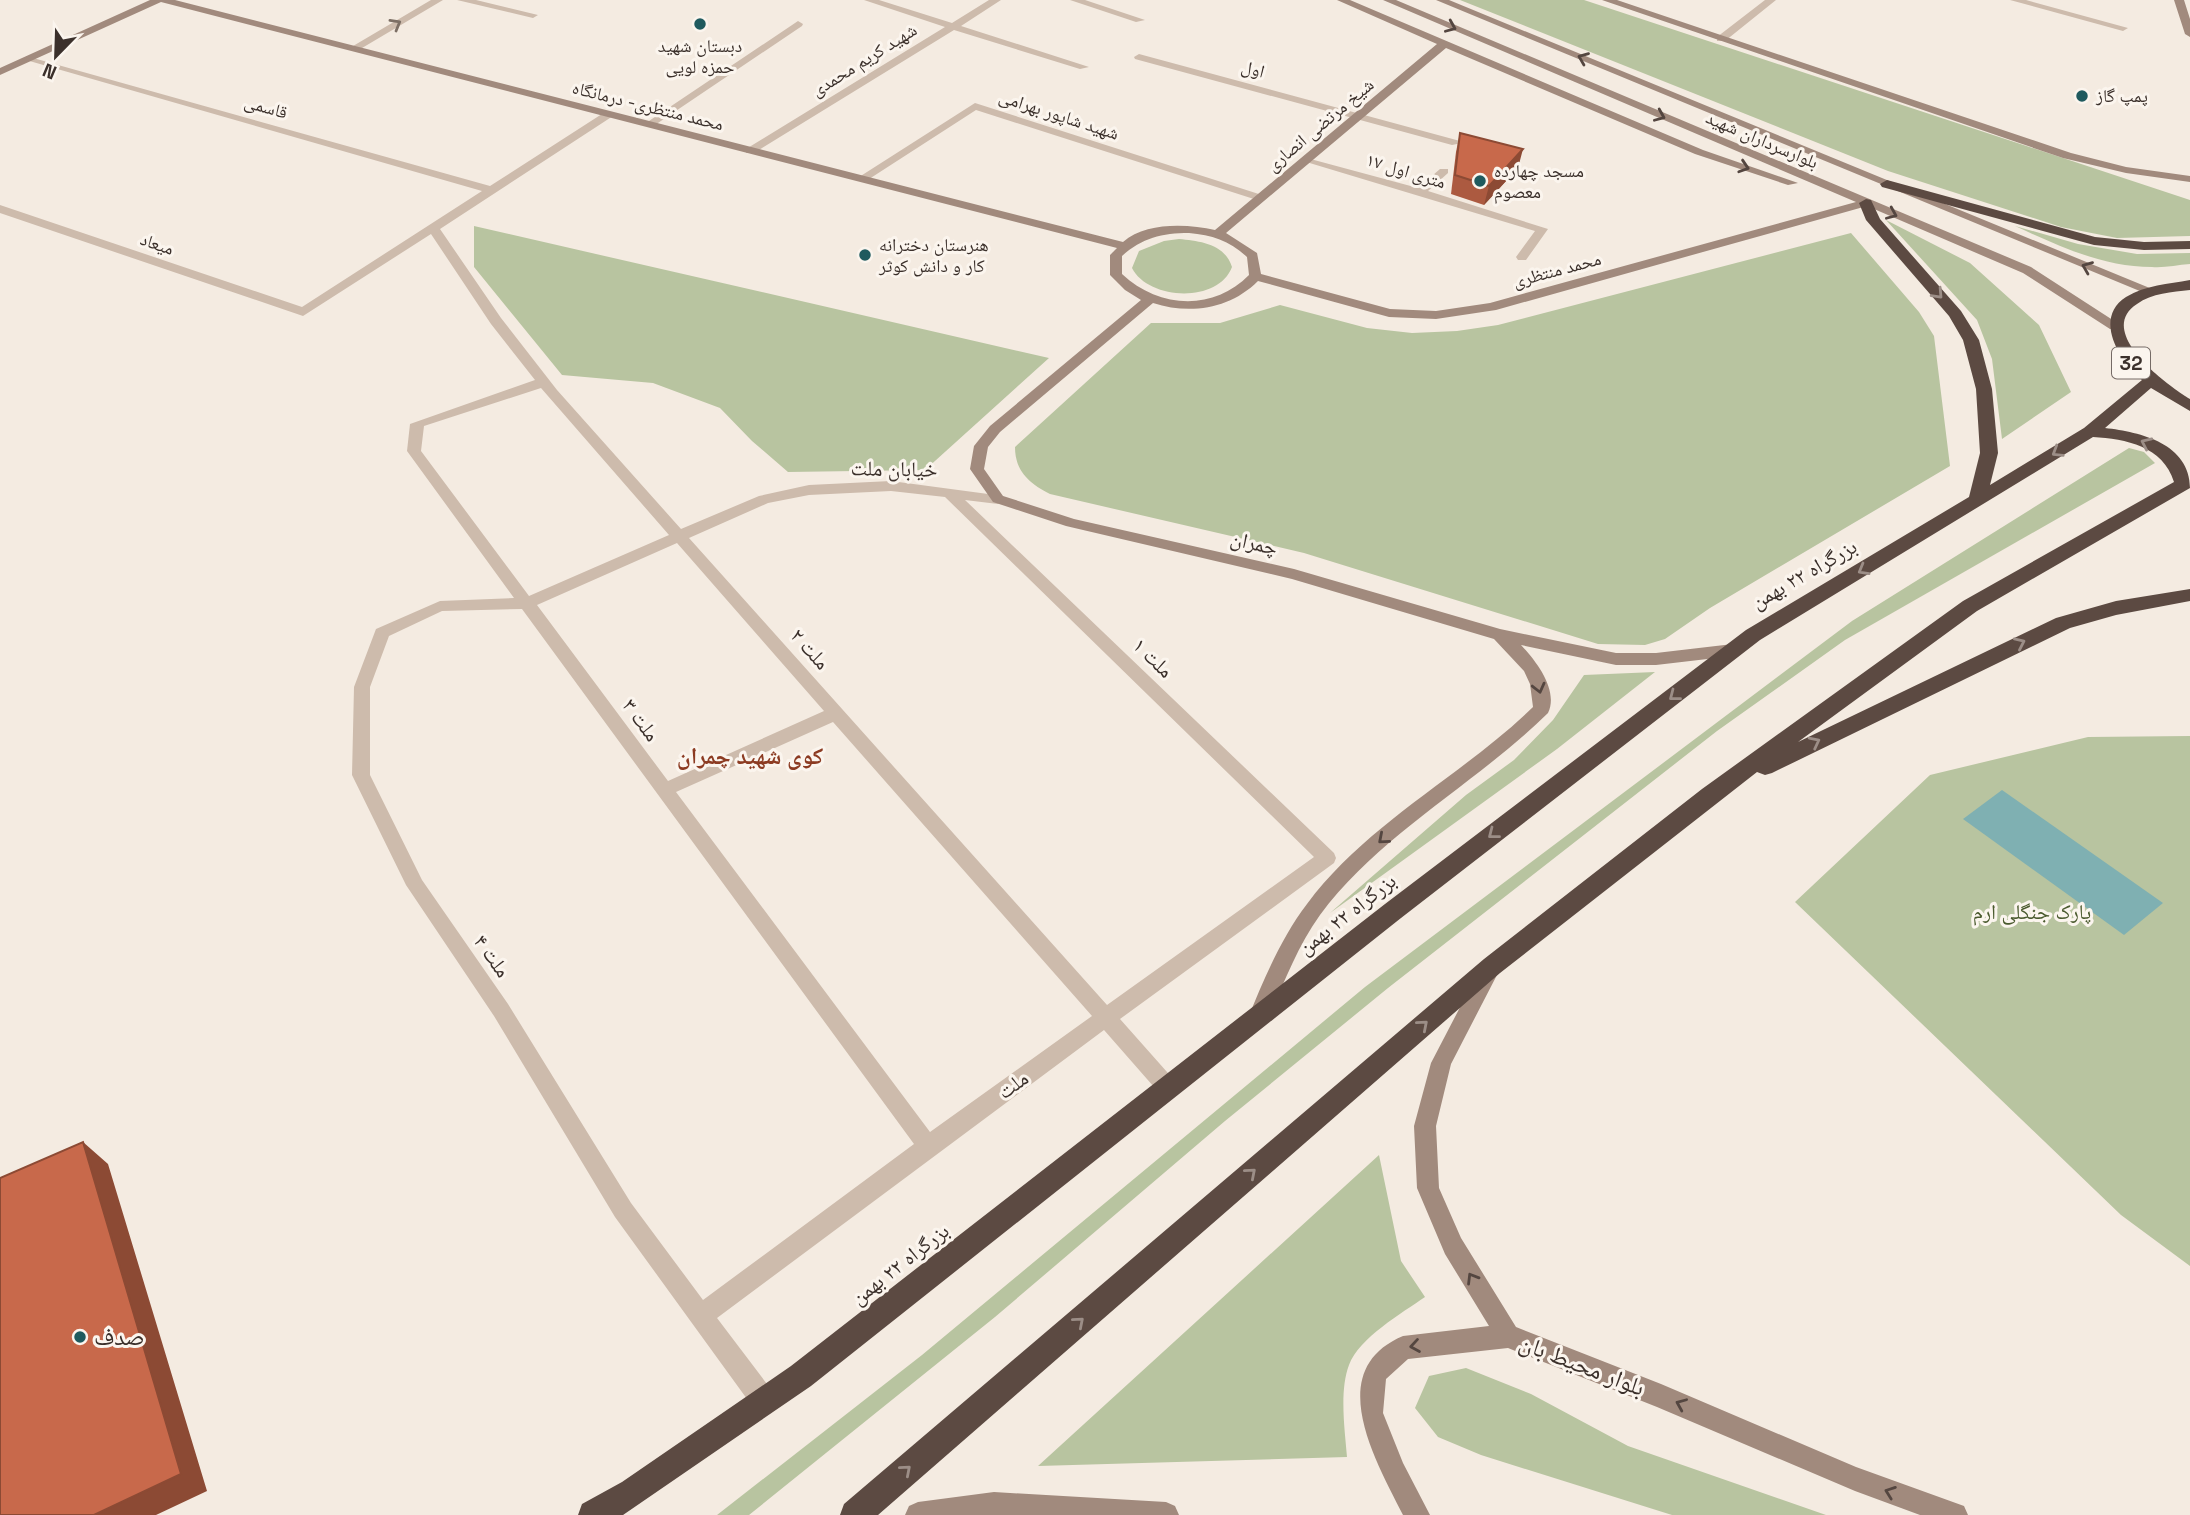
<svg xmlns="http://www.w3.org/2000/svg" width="2190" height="1515" font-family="'Space Grotesk','Noto Naskh Arabic',sans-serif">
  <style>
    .green { fill: #b8c4a0 }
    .water { fill: #7fb0b2 }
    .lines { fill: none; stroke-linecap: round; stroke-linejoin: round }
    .street { fill: #cdbbac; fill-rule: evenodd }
    .secondary { fill: #a18a7d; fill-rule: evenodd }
    .highway { fill: #5c4a42; fill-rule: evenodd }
    .wall { fill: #ac5a40 }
    .shaded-wall { fill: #8c4a34 }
    .building { fill: #c8694b; stroke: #8c4a34; stroke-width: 2 }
    .oneway { stroke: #7d6f65 }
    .oneway2 { stroke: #544640 }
    .oneway3 { stroke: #9c8e87 }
    .poi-dot { fill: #1f5a5e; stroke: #fbf5ee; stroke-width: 2.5 }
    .labels { text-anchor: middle; stroke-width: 6; stroke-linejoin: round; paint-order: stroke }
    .far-poi-label { font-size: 18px; fill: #3b302b; stroke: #fbf5ee; text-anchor: start }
    .far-street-label { font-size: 18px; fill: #3b302b; stroke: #fbf5ee }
    .shield { fill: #fbf5ee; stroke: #756b66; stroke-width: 2 }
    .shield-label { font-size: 19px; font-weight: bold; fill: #3b302b }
    .street-label { font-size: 21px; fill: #3b302b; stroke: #fbf5ee }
    .park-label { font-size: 21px; fill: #4a5a2e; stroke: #fbf5ee }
    .neighbourhood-label { font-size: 23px; font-weight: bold; fill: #8c3b22; stroke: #fbf5ee }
    .near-poi-label { font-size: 24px; fill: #3b302b; stroke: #fbf5ee; text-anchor: start }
    .near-street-label { font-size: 24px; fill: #3b302b; stroke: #fbf5ee }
  </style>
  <rect width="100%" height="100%" fill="#f4ebe1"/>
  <path class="green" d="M1460,0H1584L2190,200V236L2117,238L2061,227L1888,171Z
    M1886,220L1970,263L2039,325L2071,392L2002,439L1992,359L1977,320Z
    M474,226L1049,358L925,470L788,472L752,441L720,408L653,383L562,375L474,267Z
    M2015,226L2078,244L2137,254L2190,253V264C2177,265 2164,268 2152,267C2103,267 2059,246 2015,226Z
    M1851,233L1919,312L1934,336L1950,466L1710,608L1665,639L1645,645L1598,644L1304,553L1050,494C1029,483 1015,471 1015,447L1151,323H1220L1280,305L1367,328L1412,333L1457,331L1498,325Z
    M1179,239C1200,241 1225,244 1232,267C1218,304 1148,300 1132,268L1139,251L1164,241Z
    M2129,448L2144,452L2155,463L1845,640L1717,731L1388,988L1225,1121L995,1317L749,1515H717L922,1355L1365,987L1852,621Z
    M1655,672L1557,749L1330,913L1466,795L1514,760L1553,720L1584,675Z
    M2190,736V1266L2121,1215L1795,902L1930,775L2088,737Z
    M1379,1155L1401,1261L1425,1297C1402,1313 1359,1338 1349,1365C1339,1391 1345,1431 1347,1457L1038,1466Z
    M1466,1368L1531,1394L1628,1446L1826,1515H1672L1481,1455L1438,1437L1415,1408L1429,1376Z"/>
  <path class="water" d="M2002,790L2163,903L2124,935L1963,819Z"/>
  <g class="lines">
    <path class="street" d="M431,0H443L357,51L348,49Z
      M457,0H476L538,15L533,18Z
      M864,0H879L952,23L989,0H1001L961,26L1089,67L1080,69L954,30L754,153H746V149L945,27Z
      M1070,0H1085L1145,20L1136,22Z
      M1765,0H1776L1725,41H1717V37Z
      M2010,0H2026L2128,28L2123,31Z
      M798,21L803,24L802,26L652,127L643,125Z
      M1139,54L1460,141L1462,143L1452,145L1135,59L1134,57Z
      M26,56L490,186L605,112H613V116L440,229L501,318L557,390L681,529L759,496L809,485L891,481L1003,496L1005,499L998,504L965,500L1334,853L1336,858L1334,863L1120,1019L1175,1081L1178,1088L1175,1095L1168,1097L1161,1095L1104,1030L717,1318L773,1392L776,1401L773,1410L764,1413L755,1410L615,1217L494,1016L406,885L352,775L354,687L376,629L440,601L514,598L407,451L410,424L535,380L491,324L431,234L303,316L0,213V205L302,307L482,191L26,60ZM541,388L669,535L529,596L421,451L424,426ZM891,491L945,497L1314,857L1107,1005L689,538L768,503L809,495ZM677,543L824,711L668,781L537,605ZM522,609L914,1144L703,1300L631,1203L508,1004L422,880L370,775V687L389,636L442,611ZM833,722L1092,1016L930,1132L676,792Z
      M975,103L1265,196L1267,198L1257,200L976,110L866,181L856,179Z
      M1303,157L1418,188L1440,169H1448V173L1428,191L1548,229L1526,260H1518L1516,257L1535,231L1303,161Z"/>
    <path class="secondary" d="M150,0H175L1123,242C1146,222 1187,224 1215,230L1437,44L1337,0H1350L1703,150L1798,183L1788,185L1695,154L1446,48L1226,233L1257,253L1261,274L1390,309L1436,311L1490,303L1856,202L1383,0H1396L2031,267L2122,326L2120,329H2110L2023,273L1867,206L1496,310L1436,319L1389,317L1258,281C1230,309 1190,315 1153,303L1000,432L988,447L984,469L1003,496L1074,519L1294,569L1500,629L1616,653H1656L1733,644L1741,650L1733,656L1656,665H1616L1521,645C1536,661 1559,690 1548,713C1476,784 1381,833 1320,915C1296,948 1283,987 1265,1024L1258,1027L1251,1024L1248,1018C1264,979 1281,938 1307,904C1367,823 1462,776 1533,707L1530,684L1524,671L1494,639L1292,579L1066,526L993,502L970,469L974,446L990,426L1141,300L1125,290L1110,275V255L1117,248L161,2L0,75V68ZM1189,233C1212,235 1230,241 1247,257L1249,275C1213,312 1158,308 1122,274V256C1142,238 1162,233 1189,233Z
      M1436,0H1449L2157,291L2147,294Z
      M1602,0H1617L2071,153L2126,167L2190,176V182L2126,173L2063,158Z
      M2174,0H2184L2190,19V37L2185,34Z
      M1488,965L1495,967L1498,973L1451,1064L1436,1126L1439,1188L1461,1238L1516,1327L1661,1384L1856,1467L1964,1506L1968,1515H1920L1855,1491L1657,1407L1508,1348L1408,1359L1386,1379L1383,1413L1403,1463L1430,1515H1403C1376,1461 1322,1370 1403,1336L1489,1326L1445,1254L1417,1188L1414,1126L1431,1063L1481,967Z
      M994,1492L1166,1502L1175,1506L1179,1515H905L909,1506L918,1502Z"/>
    <path class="highway" d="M1887,180L2095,237L2144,242L2190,241V249L2144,250L2094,245L1882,187L1880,184Z
      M1866,199L1871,200L1880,219L1961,311L1979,340L1992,389L1998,453L1990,485L2084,428L2142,380C2119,361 2093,318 2126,297C2146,285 2168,284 2190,280V290C2172,292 2152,293 2137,304C2094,332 2168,386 2190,399V411L2151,388L2105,428C2141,432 2190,444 2190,488L1977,611L1798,742L2056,618L2116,601L2190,589V601L2116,615L2070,628L1772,773L1765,775L1757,772L1500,973L878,1515H840L844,1504L1484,959L1702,789L1963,601L2174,482C2163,446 2126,439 2093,437L1760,640L1401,918L811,1386L623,1515H578L582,1504L622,1482L791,1366L1385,904L1746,630L1969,497L1980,453L1976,389L1963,340L1949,316L1866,220L1859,203Z"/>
  </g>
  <path class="wall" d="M1460,133L1518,168L1484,205L1451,194L1456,152Z"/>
  <path class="shaded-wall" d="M1523,149L1518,168L1484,205L1489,186Z
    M83,1142L108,1164L207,1491L156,1515H94Z"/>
  <path class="building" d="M1460,133L1523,149L1489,186L1455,175Z
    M83,1142L181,1474L94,1515H0V1178Z"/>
  <defs><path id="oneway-chevron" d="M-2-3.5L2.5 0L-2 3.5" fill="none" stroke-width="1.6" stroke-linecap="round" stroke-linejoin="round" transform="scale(1.75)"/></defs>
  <use class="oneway" href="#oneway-chevron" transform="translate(396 24) rotate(-30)"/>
  <g class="oneway2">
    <use href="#oneway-chevron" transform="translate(1451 27) rotate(23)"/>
    <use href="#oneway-chevron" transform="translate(1583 58) rotate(-158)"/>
    <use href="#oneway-chevron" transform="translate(1660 116) rotate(23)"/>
    <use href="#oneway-chevron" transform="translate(1744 167) rotate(18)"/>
    <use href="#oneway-chevron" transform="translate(1892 214) rotate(23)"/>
    <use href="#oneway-chevron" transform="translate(2087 267) rotate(-158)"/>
    <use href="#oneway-chevron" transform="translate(1539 688) rotate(76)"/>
    <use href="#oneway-chevron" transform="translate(1383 839) rotate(139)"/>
    <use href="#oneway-chevron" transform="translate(1472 1278) rotate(-121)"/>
    <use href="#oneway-chevron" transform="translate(1415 1346) rotate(171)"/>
    <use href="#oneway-chevron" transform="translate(1681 1404) rotate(-157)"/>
    <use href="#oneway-chevron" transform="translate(1890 1492) rotate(-160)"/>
  </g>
  <g class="oneway3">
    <use href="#oneway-chevron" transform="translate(1938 294) rotate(47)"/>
    <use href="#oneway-chevron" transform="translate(2146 443) rotate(-155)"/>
    <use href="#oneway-chevron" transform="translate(2057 452) rotate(148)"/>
    <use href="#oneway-chevron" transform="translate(1863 570) rotate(150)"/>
    <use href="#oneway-chevron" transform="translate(2020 643) rotate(-25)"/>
    <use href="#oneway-chevron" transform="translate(1674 696) rotate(142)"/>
    <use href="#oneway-chevron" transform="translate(1815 742) rotate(-27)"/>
    <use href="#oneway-chevron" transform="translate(1493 834) rotate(142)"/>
    <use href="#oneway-chevron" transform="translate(1423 1025) rotate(-41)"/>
    <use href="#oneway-chevron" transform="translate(1251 1173) rotate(-41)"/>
    <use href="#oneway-chevron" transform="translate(1079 1322) rotate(-41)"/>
    <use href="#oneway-chevron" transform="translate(906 1470) rotate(-41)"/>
  </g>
  <g class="poi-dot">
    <circle cx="700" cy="24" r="7"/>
    <circle cx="2082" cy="96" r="7"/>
    <circle cx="1480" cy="181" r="7"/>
    <circle cx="865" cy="255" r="7"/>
    <circle cx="80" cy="1337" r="7"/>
  </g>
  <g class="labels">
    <g class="far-poi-label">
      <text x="700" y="52" text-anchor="middle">دبستان شهید<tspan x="700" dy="21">حمزه لویی</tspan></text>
      <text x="2096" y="102">پمپ گاز</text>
      <text x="1494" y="177">مسجد چهارده<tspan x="1494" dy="21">معصوم</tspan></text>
      <text x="879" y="251">هنرستان دخترانه<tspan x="879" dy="21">کار و دانش کوثر</tspan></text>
    </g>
    <g class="far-street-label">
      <text transform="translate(864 60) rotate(-32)" y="6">شهید کریم محمدی</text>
      <text transform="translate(1253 69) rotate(15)" y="6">اول</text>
      <text transform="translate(648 106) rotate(14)" y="6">محمد منتظری- درمانگاه</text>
      <text transform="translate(266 107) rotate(16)" y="6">قاسمی</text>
      <text transform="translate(1059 115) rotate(18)" y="6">شهید شاپور بهرامی</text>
      <text transform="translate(1320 125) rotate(-40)" y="6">شیخ مرتضی انصاری</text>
      <text transform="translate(1762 140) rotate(23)" y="6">بلوارسرداران شهید</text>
      <text transform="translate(1406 171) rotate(17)" y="6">۱۷ متری اول</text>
      <text transform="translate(157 244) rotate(19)" y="6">میعاد</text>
      <text transform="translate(1557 270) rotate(-15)" y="6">محمد منتظری</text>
    </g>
    <rect class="shield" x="2112" y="347.5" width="38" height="31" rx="5"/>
    <g class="shield-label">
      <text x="2131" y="370">32</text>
    </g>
    <g class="street-label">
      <text transform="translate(894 469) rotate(1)" y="7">خیابان ملت</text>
      <text transform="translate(1254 543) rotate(13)" y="7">چمران</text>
      <text transform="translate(1804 574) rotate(-30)" y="7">بزرگراه ۲۲ بهمن</text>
      <text transform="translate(810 649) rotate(48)" y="7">ملت ۲</text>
      <text transform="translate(1153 658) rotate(44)" y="7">ملت ۱</text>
      <text transform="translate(641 720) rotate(54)" y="7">ملت ۳</text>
      <text transform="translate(1347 914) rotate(-38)" y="7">بزرگراه ۲۲ بهمن</text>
      <text transform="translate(492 956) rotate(55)" y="7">ملت ۴</text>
      <text transform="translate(1013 1085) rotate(-36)" y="7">ملت</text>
      <text transform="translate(900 1264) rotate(-38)" y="7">بزرگراه ۲۲ بهمن</text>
    </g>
    <g class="park-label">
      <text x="2032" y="919">پارک جنگلی ارم</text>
    </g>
    <g class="neighbourhood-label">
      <text x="750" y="764">کوی شهید چمران</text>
    </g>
    <g class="near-poi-label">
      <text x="94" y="1345">صدف</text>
    </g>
    <g class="near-street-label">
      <text transform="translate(1582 1365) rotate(21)" y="8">بلوار محیط بان</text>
    </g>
  </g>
  <g transform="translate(56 56) rotate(203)" stroke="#fbf5ee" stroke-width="5" paint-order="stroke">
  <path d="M0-5L12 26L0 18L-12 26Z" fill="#3b302b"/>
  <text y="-10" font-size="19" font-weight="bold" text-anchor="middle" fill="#3b302b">N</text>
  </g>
</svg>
